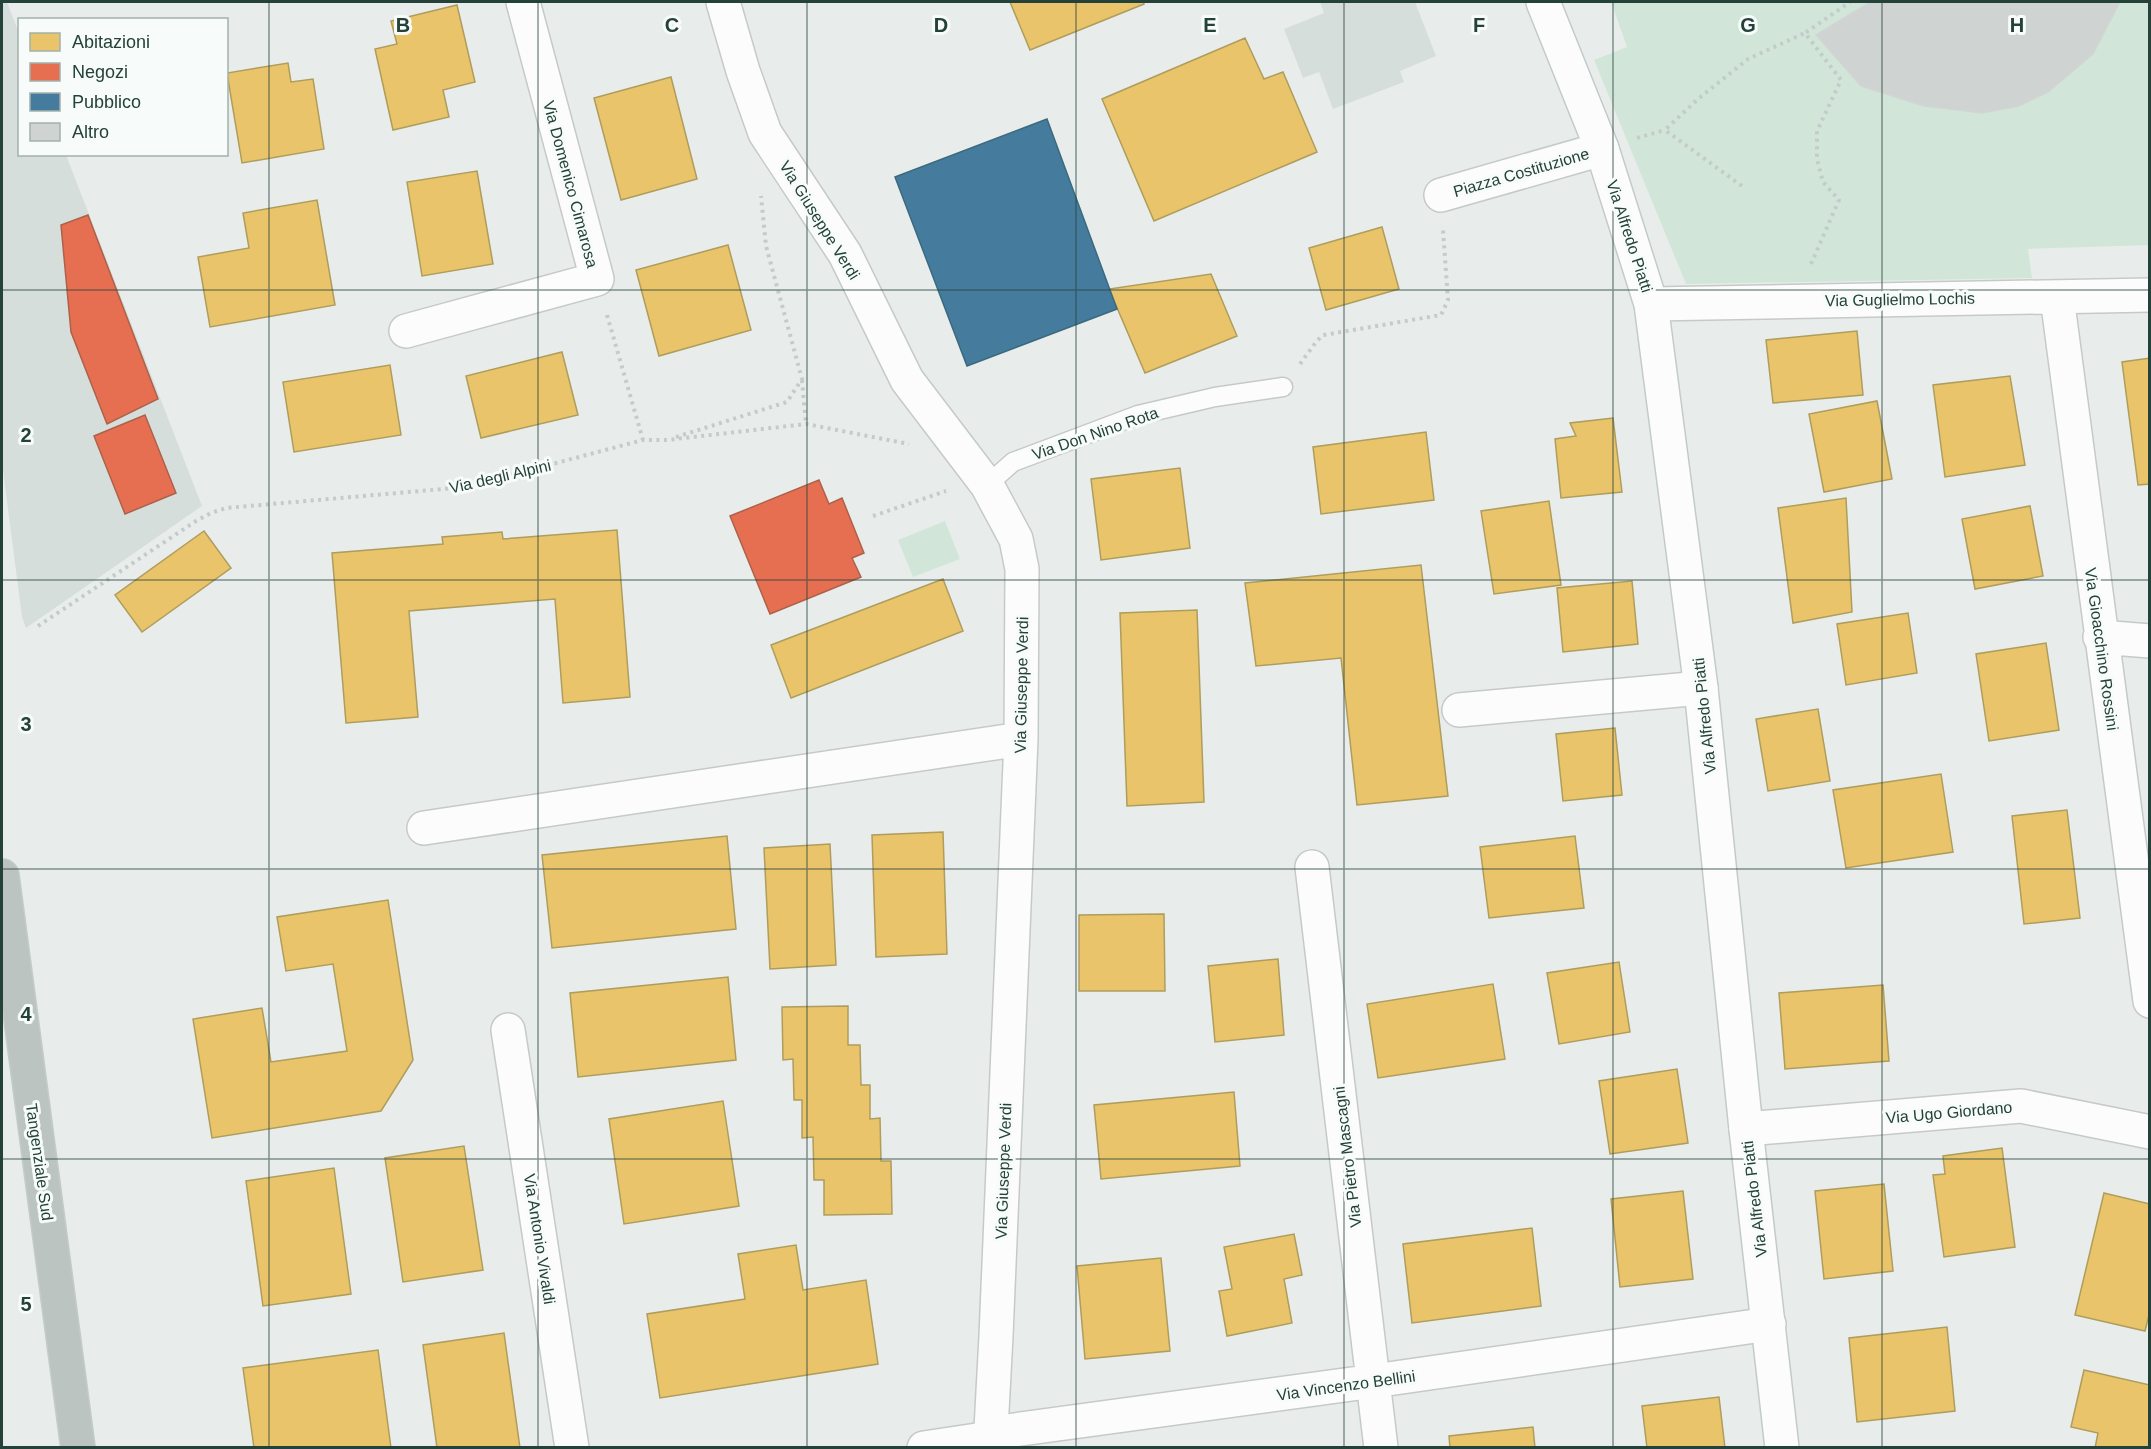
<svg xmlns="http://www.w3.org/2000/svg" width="2151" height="1449" font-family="Helvetica,sans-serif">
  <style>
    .built { fill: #d6dedb }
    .green { fill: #d1e6d8 }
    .homes { fill: #e9c46a; stroke: #ae9d5c; stroke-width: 1.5 }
    .shops { fill: #e76f51; stroke: #ac624a; stroke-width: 1.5 }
    .public { fill: #457b9d; stroke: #3b6a7f; stroke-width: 1.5 }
    .building { fill: #cfd4d2; stroke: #d1d6d4; stroke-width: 1.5 }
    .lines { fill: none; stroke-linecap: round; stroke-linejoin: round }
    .lane-casing { stroke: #c5cac8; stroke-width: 21 }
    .street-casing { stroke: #c5cac8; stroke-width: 36 }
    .secondary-casing { stroke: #c3cbc8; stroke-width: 36 }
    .highway-casing { stroke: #c3ccc9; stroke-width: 36 }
    .path { stroke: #c3ccca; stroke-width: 4; stroke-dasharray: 3 4.5; stroke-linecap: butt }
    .lane { stroke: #fcfcfc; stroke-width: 18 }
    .street { stroke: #fcfcfc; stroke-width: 33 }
    .secondary { stroke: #fcfcfc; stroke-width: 33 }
    .highway { stroke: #bcc4c2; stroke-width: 33 }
    .grid { fill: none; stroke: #24423a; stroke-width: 1.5; stroke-opacity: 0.55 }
    .labels { text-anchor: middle; stroke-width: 6; stroke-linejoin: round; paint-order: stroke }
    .street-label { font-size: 16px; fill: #24423a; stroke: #f7fbf9 }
    .grid-label { font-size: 20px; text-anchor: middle; font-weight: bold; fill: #24423a; stroke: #f7fbf9; stroke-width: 6; stroke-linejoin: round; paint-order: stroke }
  </style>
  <rect width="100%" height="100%" fill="#e8edeb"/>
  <path class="built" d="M2,2H7L19,33L20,154L66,155L202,506L26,628L22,617L2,463Z
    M1320,2H1415L1436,56L1400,71L1404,82L1333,109L1319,72L1303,78L1284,29L1324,13Z"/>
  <path class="green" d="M1611,2H2149V245L2028,249L2032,278L1686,284L1594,60L1627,47Z
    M945,521L960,559L913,577L898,540Z"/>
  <path class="homes" d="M1010,2H1143L1144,4L1030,50Z
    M457,5L475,82L443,90L449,117L393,130L375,49L397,44L391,21Z
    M1245,38L1264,79L1283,72L1317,152L1154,221L1102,99Z
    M288,63L291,82L313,79L324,149L242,163L227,73Z
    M671,77L697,179L621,200L594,98Z
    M477,171L493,264L422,276L407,182Z
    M317,200L335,305L210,327L198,257L249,248L243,213Z
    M1382,227L1399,289L1326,310L1309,248Z
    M728,245L751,330L659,356L636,270Z
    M1211,274L1237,336L1145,373L1109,289Z
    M1857,331L1863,395L1773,403L1766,340Z
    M562,352L578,415L481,438L466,376Z
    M2150,358V484L2138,485L2122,362Z
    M390,365L401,435L294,452L283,382Z
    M2010,376L2025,465L1945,477L1933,385Z
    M1877,401L1892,479L1824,492L1809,414Z
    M1613,418L1622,492L1561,498L1555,439L1576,436L1570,423Z
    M1426,432L1434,500L1321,514L1313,447Z
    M1180,468L1190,548L1101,560L1091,479Z
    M1846,498L1852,612L1793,623L1778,508Z
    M1549,501L1561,585L1494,594L1481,511Z
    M2030,506L2043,576L1975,589L1962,519Z
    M617,530L630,697L563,703L555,599L409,611L418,717L346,723L332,553L443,544L442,537L502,532L503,539Z
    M204,531L231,568L142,632L115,595Z
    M1421,565L1448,796L1357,805L1341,658L1256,666L1245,583Z
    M943,579L963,631L791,698L771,645Z
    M1632,581L1638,644L1563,652L1557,588Z
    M1197,610L1204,802L1127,806L1120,613Z
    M1908,613L1917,673L1846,685L1837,624Z
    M2046,643L2059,730L1989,741L1976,654Z
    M1818,709L1830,781L1768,791L1756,719Z
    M1615,728L1622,795L1563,801L1556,734Z
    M1941,774L1953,852L1846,868L1833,790Z
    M2067,810L2080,918L2024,924L2012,816Z
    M943,832L947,954L876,957L872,835Z
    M727,836L736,929L552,948L542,855Z
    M1575,836L1584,908L1489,918L1480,847Z
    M830,844L836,965L770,969L764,848Z
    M388,900L413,1060L381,1111L212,1138L193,1019L262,1008L271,1062L347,1051L333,964L286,971L277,917Z
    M1164,914L1165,991H1079V915Z
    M1278,959L1284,1035L1215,1042L1208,966Z
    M1619,962L1630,1032L1559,1044L1547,973Z
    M728,977L736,1060L578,1077L570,993Z
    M1493,984L1505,1059L1378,1078L1367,1004Z
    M1883,985L1889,1061L1785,1069L1779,993Z
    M848,1006V1045H860L861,1085H870V1119L880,1118L881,1161H891L892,1214L824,1215V1180H814L813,1137L802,1138V1100H794L793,1059L783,1060L782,1007Z
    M1677,1069L1688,1143L1610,1154L1599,1081Z
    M1234,1092L1240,1166L1101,1179L1094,1105Z
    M723,1101L739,1206L624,1224L609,1119Z
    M464,1146L483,1270L403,1282L385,1158Z
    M2002,1148L2015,1247L1944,1257L1933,1175L1945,1174L1943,1156Z
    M334,1168L351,1294L263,1306L246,1181Z
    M1884,1184L1893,1271L1824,1279L1815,1191Z
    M1683,1191L1693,1279L1620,1287L1611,1199Z
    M2104,1193L2150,1204V1311L2145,1331L2075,1315Z
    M1532,1228L1541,1306L1412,1323L1403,1244Z
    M1294,1234L1302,1275L1284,1279L1292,1323L1227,1336L1219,1291L1232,1289L1224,1247Z
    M796,1245L803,1290L866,1280L878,1364L660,1398L647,1314L745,1299L738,1254Z
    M1161,1258L1170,1351L1085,1359L1077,1266Z
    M1947,1327L1955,1411L1857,1422L1849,1338Z
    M504,1333L520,1448H437L423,1345Z
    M378,1350L391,1448H254L243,1368Z
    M2084,1370L2150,1385V1448H2095L2098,1433L2071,1427Z
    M1719,1397L1725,1448H1647L1642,1406Z
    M1533,1427L1535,1448H1450L1449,1436Z"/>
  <path class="shops" d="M88,215L158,399L107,424L71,332L61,225Z
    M145,415L176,493L125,514L94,436Z
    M819,480L829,504L842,498L864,553L852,558L861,577L770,614L730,516Z"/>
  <path class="public" d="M1047,119L1117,309L967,366L895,177Z"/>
  <path class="building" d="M1870,2H2120L2093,54L2048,92L2019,106L1982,113L1924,106L1861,86L1816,35Z"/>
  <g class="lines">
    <defs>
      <path id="lane" d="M987,485L1013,462L1138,415L1215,397L1283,387"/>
      <path id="street" d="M723,2L743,71L765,133L845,254L907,380L987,485L1016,539L1022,569L1021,739L996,1336L990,1448
        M1441,195L1602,149
        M2057,297L2150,1001
        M1651,304L2150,295
        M406,331L597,279L523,2
        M2100,637L2150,641
        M1459,710L1701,688
        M424,828L1021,739
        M1312,867L1381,1448
        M508,1030L572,1448
        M1746,1129L2021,1106L2150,1132
        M924,1448L990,1438L1014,1430L1374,1381L1769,1324"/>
      <path id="secondary" d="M1543,2L1602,149L1651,304L1701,688L1746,1129L1782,1448"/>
      <path id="highway" d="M2,876L78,1448"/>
    </defs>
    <use href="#lane" class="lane-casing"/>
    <use href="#street" class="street-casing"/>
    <use href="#secondary" class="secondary-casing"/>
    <use href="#highway" class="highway-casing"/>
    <path class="path" d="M1637,138L1665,130
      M1742,186L1665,130L1698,99L1748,59L1805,33
      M1811,264L1839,200L1823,182L1817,159V131L1841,80L1805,33L1850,2
      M607,315L643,440
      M1300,364L1316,342L1323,335L1441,315L1448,300L1443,230
      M802,380L806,424
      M676,437L787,402L802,379L766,246L761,196
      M873,516L946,491
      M38,626L196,521L211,513L226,508L466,487L643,440H667L806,424L909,444"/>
    <use href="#lane" class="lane"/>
    <use href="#street" class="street"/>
    <use href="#secondary" class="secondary"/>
    <use href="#highway" class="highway"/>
  </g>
  <path class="grid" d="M269,2V1448M538,2V1448M807,2V1448M1076,2V1448M1344,2V1448M1613,2V1448M1882,2V1448M2,290H2150M2,580H2150M2,869H2150M2,1159H2150"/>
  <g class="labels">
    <g class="street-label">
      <text transform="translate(1521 172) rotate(-16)" y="6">Piazza Costituzione</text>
      <text transform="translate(571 184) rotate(75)" y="6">Via Domenico Cimarosa</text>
      <text transform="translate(820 220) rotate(58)" y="6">Via Giuseppe Verdi</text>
      <text transform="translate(1630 236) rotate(72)" y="6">Via Alfredo Piatti</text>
      <text transform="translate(1900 299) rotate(-1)" y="6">Via Guglielmo Lochis</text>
      <text transform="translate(1095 433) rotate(-19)" y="6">Via Don Nino Rota</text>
      <text transform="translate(500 476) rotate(-13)" y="6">Via degli Alpini</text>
      <text transform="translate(2102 649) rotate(82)" y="6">Via Gioacchino Rossini</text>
      <text transform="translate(1021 685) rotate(-89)" y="6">Via Giuseppe Verdi</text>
      <text transform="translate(1704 716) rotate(-96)" y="6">Via Alfredo Piatti</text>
      <text transform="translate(1949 1112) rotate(-5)" y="6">Via Ugo Giordano</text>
      <text transform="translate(1347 1157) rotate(-97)" y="6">Via Pietro Mascagni</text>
      <text transform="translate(40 1162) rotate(82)" y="6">Tangenziale Sud</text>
      <text transform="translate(1003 1171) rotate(-88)" y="6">Via Giuseppe Verdi</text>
      <text transform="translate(1754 1199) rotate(-97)" y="6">Via Alfredo Piatti</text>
      <text transform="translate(540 1239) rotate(81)" y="6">Via Antonio Vivaldi</text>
      <text transform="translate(1346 1385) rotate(-8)" y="6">Via Vincenzo Bellini</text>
    </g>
  </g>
  <g class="grid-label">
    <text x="403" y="32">B</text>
    <text x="672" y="32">C</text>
    <text x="941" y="32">D</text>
    <text x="1210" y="32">E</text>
    <text x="1479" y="32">F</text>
    <text x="1748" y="32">G</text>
    <text x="2017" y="32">H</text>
    <text x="26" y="442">2</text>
    <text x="26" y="731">3</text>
    <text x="26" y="1021">4</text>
    <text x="26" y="1311">5</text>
  </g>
  <rect width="2151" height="1449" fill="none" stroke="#24423a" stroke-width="6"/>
  <rect x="18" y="18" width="210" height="138" fill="#f7fbf9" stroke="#a3b1ad" stroke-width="1.5"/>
  <rect x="30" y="33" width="30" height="18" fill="#e9c46a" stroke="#a3b1ad" stroke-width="1.5"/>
  <text x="72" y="48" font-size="18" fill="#24423a">Abitazioni</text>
  <rect x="30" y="63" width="30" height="18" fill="#e76f51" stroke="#a3b1ad" stroke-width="1.5"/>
  <text x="72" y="78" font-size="18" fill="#24423a">Negozi</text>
  <rect x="30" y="93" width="30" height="18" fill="#457b9d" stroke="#a3b1ad" stroke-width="1.5"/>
  <text x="72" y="108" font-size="18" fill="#24423a">Pubblico</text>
  <rect x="30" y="123" width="30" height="18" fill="#cfd4d2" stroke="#a3b1ad" stroke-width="1.5"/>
  <text x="72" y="138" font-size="18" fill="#24423a">Altro</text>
</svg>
